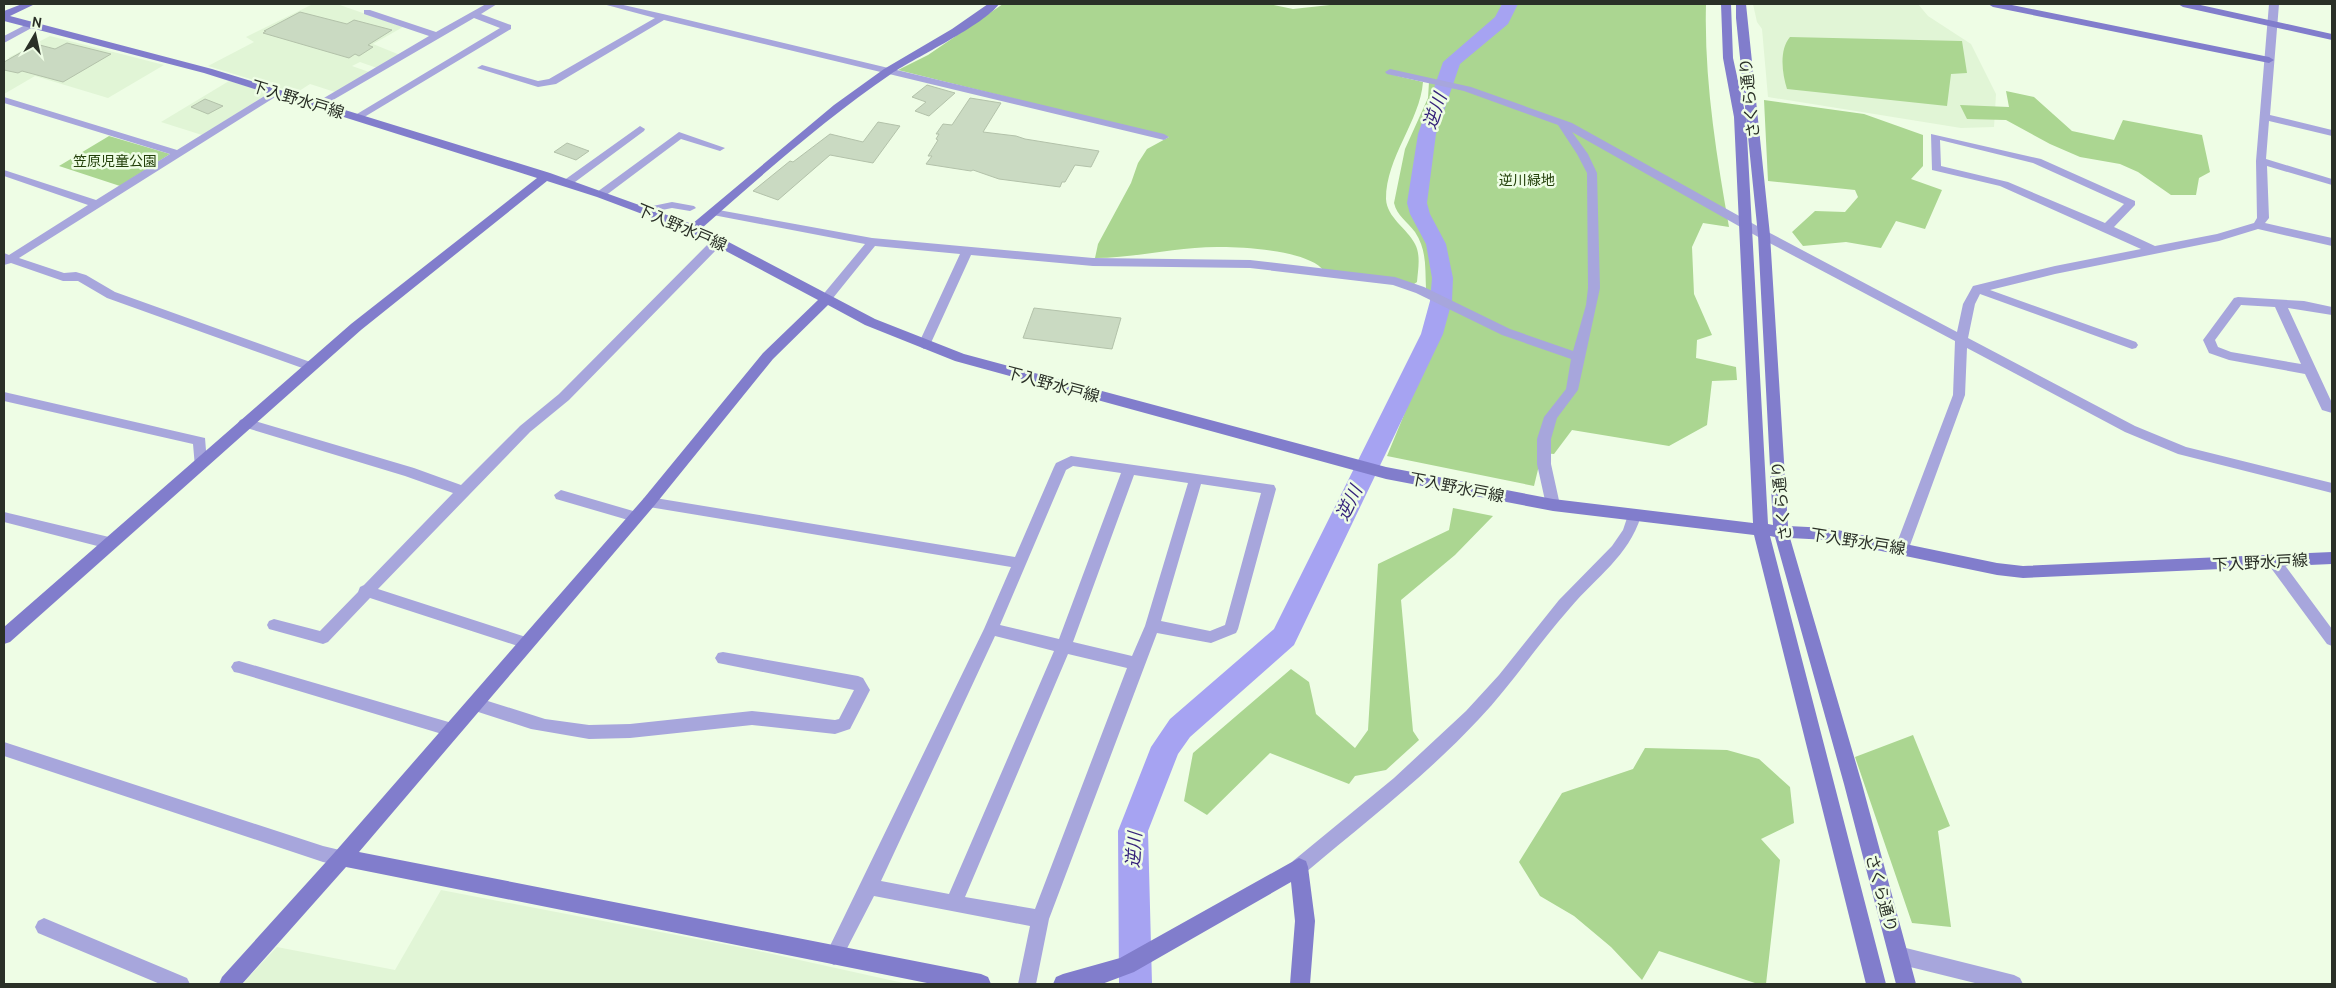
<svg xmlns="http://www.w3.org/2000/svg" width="2336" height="988" font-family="Cabin,'Noto Sans JP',sans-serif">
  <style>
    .built { fill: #e1f5d6 }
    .green { fill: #abd691 }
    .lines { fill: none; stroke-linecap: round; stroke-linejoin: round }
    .river { fill: #a6a3f2; fill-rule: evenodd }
    .building { fill: #cadac2; stroke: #b3c2aa }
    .street { fill: #a7a6dc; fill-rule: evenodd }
    .secondary { fill: #817dcc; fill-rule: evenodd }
    .labels { text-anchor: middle; stroke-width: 5; stroke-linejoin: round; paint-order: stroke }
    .far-park-label { font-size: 14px; fill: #223f09; stroke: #eefde5 }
    .street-label { font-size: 16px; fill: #2a3027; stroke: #eefde5 }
    .water-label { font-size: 18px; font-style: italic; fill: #321f79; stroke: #eefde5 }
  </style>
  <rect width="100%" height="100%" fill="#eefde5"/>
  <path class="built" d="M313,4H337L403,27L373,44L400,55L377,68L360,62L352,66L369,72L335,92L310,84L296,93L208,66L254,42L246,37Z
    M1753,4H1918L1928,16L1971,44L1996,94L1994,127L1961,128L1768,97L1762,29L1757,22Z
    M50,36L137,58L164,65L108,98L35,76L4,94V67L15,61L8,58Z
    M229,81L269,93L202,135L161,122Z
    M441,890L754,950L908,984H242L277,947L395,970Z"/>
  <path class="green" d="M1003,4H1269L1293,9L1339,4H1706C1704,78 1716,153 1729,227L1703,223L1692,247L1694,294L1712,335L1697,340L1696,358L1736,367L1737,380L1712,381L1707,425L1669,446L1572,430L1554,454L1542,453L1534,486L1387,456L1451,301L1426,289C1425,268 1427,250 1415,232C1407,221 1397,216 1394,203L1405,149L1428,98L1429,82L1393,75L1423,82C1420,121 1386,157 1386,199C1387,218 1407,228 1415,244C1421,255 1418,270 1417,282L1414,284L1324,271C1310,251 1246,247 1222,247C1180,246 1137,258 1095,258L1098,244L1131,183L1138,163L1147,149L1169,137L898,70L928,55Z
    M1790,37L1962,41L1967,73L1951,74L1947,106L1787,89C1782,73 1779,50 1790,37Z
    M2006,91L2034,97L2072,131L2114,140L2123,120L2202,135L2210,172L2199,178L2196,195H2171L2138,172L2120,164L2080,157L2050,144L2006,120L1967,119L1960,105L2009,107Z
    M1764,100L1864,114L1923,135V166L1911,179L1942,190L1925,229L1896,221L1881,248L1846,242L1803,246L1792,232L1815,211L1845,212L1858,197L1855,190L1768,181Z
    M109,136L170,154L120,186L59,166Z
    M1453,508L1493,516L1455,555L1401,600L1413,731L1419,740L1386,770L1355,776L1349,784L1270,753L1207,815L1184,801L1193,753L1291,669L1309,682L1316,714L1355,748L1368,730L1378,564L1449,530Z
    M1913,735L1950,826L1938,831L1951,927L1912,923L1855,757Z
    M1645,748L1727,750L1759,759L1790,787L1794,823L1761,839L1780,860L1766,984H1758L1659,951L1642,980L1611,947L1574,916L1540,896L1519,862L1562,793L1633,769Z"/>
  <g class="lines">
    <path class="river" d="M1502,4H1518L1508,24L1460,64L1436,134L1427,203L1430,214L1446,244L1453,278L1452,301L1443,334L1294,645L1190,737L1178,754L1148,831L1152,984H1119L1118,831L1151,747L1170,719L1274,629L1421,334L1430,301L1432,278L1426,244L1410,214L1407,203L1418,134L1443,62L1495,17Z"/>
  </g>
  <path class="building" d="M300,12L347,24L354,20L392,30L368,45L373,47L359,56L355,54L349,58L263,33L266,31H264Z
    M67,43L111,54L63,82L22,71L18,73L4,70V62L36,44L55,49Z
    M927,85L955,93L929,116L915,111L926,102L912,97Z
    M970,98L1001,103L983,132L1016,136L1025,139L1099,151L1091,167L1075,165L1065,182H1062L1060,187L999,179L973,170L971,171L926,164L932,156H928L938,140L936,139L939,134H936L943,124L952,125Z
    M205,99L223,106L208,114L191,107Z
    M878,122L900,126L873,163L830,155L778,200L753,191L790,161L793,162L830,134L863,142Z
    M567,143L589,151L576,160L554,152Z
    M1034,308L1121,318L1112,349L1023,338Z"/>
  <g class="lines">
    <path class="street" d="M486,4H497L481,14L511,25V29L361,119H353L352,117L500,28L474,18L321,107H313L312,105L429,36L364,14V10H370L436,32Z
      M603,4H619L663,14L1164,134L1169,137L1164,140L664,20L556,84L538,87L477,68L482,65L538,81L549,79L655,18Z
      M2269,4H2279L2270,115L2332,130V136L2269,121L2266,159L2332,179V185L2267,166L2269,218L2265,223L2332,238V246L2258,229L2219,241L2055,274L1990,290L2136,342L2138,345L2136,348L2132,349L1980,294L1975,304L1968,338L2135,426L2186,447L2332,483V493L2178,454L2125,432L1967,348L1965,395L1909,548L1907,552H1897L1895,548L1953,395L1955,341L1760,238L1572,132L1588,154L1597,173L1600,288L1578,390L1557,418L1551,439V464L1560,505L1558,509H1548L1546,505L1537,464V439L1544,417L1566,389L1571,359L1502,335L1416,293L1393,285L1250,268L1093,266L971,255L930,345L924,349L918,345L960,254L875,246L829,303L825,304L819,300L821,297L865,244L713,215L707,212L713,209L872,238L1093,258L1250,260L1395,277L1424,287L1510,329L1573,351L1586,305L1588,288L1587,173L1577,154L1558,125L1464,91L1387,74L1385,72L1390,69L1471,87L1572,123L1768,232L1957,332L1963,304L1973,286L2055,266L2141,249L2000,186L1932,170L1931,134L2041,159L2135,201V205L2114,227L2155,246L2217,234L2254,223L2257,218L2256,161ZM1940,140L2033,163L2124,204L2105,223L2008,182L1941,166Z
      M29,23L37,25L4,43V36Z
      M276,89L281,92L280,94L19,258L64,273L76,272L86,275L115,292L313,363L315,366L313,369H305L107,298L78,281H63L11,263L4,265V253L9,255L88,205L4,176V170L96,200L170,154L4,103V97L177,150Z
      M640,126L645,129L644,131L571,185H563V181Z
      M679,132L725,148L720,151L681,139L605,196H597V192Z
      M672,202L694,206L696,208L690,211L672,208L647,213L641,210L643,208Z
      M718,237L724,241L722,244L569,400L530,432L378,589L532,639L535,643L532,647L527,649L370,598L328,642L323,644L269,629L267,625L269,621L274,619L320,631L358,592L360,587L364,585L453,493L405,476L240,426L238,423L240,420L245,418L414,468L461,485L520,426L559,394L714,238Z
      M2238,297L2304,301L2332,307V315L2288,308L2332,403V413L2322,410L2305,374L2229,360L2209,353L2203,340L2234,298ZM2241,305L2275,307L2301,364L2231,352L2218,347L2215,340Z
      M4,392L205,438L207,463L205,467H195L193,444L4,401Z
      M1071,456L1274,485L1276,489L1238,629L1236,633L1211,643L1157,633L1049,919L1036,984H1018L1030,926L874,896L840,962L834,965L828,962L825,956L828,950L984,629L1011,567L649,507L644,506L642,502L644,498L649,497L1015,557L1054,467L1056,463ZM1073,466L1121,473L1059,639L1000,625L1066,470ZM1134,475L1188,483L1145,626L1132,656L1073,642ZM1201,484L1261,493L1225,625L1210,631L1161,621ZM995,636L1054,651L949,894L881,881ZM1068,654L1127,668L1035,909L965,897Z
      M561,490L640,513L642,517L640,521L635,522L556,499L554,495Z
      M1634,511L1639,512L1641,516C1628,557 1597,576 1570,608C1538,644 1512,684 1479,719C1426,776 1364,823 1305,873L1299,875L1293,873L1290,867L1293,861L1394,778L1466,711L1499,675L1559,600L1612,546L1623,530L1629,512Z
      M4,512L109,537L114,539L116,543L114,547L109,549L4,522Z
      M2273,554L2278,556L2332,629V646L2327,644L2268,564L2266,560L2268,556Z
      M723,652L858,676L863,678L870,690L850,729L835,734L752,725L630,738L589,739L531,729L469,709L467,704L469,699L475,697L545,719L589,725L630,724L752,711L835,720L839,719L854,690L723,664L718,663L715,658L718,653Z
      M239,661L452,723L458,725L460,730L458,735L452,737L239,673L234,672L231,667L234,662Z
      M4,742L323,846L348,852L351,858L348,864L342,866L323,862L4,756Z
      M44,918L187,978L190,984H160L38,933L35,927L38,921Z
      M1898,946L2014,975L2020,978L2023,984H1979L1898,964L1892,961L1889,955L1892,949Z"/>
    <path class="secondary" d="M22,4H35L10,16L212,69L550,173L692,224L834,105L884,69L952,29L988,4H999C984,25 916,57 891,74C824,120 763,174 702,228L875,319L964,354L1386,467L1553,499L1753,523L1734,117L1723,58L1721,4H1731L1733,58L1746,117L1768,524L1773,525L1758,235L1736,18V4H1746L1770,235L1788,526L1828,528L1997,563L2023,566L2332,552V564L2023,578L1997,575L1828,540L1790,538L1862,784L1916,984H1896L1844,784L1775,537L1770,536L1886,984H1866L1754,535L1553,511L1386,479L955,361L865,325L828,305L773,359L654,506L359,852L981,974L988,977L991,984H932L346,867L242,984H219L222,977L335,852L644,498L763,353L818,300L690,232L597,197L547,181L361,330L10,642L4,644V627L351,324L537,178L204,73L4,21V11Z
      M1988,4H2007L2269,57L2274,60L2269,63L1993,7Z
      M2178,4H2196L2332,34V40L2183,7Z
      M1299,858L1306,861L1308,867L1315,921L1310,984H1290L1295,921L1291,882L1134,972L1102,984H1053L1056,977L1063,974L1120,958Z"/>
  </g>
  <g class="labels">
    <g class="far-park-label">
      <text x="115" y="166">笠原児童公園</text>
      <text x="1527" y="185">逆川緑地</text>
    </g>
    <g class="street-label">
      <text transform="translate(1749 98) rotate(-96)" y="6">さくら通り</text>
      <text transform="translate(298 99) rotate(17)" y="6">下入野水戸線</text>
      <text transform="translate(682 227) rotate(23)" y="6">下入野水戸線</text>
      <text transform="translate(1053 384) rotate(15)" y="6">下入野水戸線</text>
      <text transform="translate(1457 487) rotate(11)" y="6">下入野水戸線</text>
      <text transform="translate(1781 501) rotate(-96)" y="6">さくら通り</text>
      <text transform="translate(1858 541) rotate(9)" y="6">下入野水戸線</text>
      <text transform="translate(2260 562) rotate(-3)" y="6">下入野水戸線</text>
      <text transform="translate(1882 893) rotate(75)" y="6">さくら通り</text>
    </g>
    <g class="water-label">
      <text transform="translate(1435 111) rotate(-71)" y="6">逆川</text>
      <text transform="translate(1349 503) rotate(-64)" y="6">逆川</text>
      <text transform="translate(1134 850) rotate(-86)" y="6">逆川</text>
    </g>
  </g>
  <rect width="2336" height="988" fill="none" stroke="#2a3027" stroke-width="10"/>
  <g transform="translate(35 35) rotate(9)" stroke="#eefde5" stroke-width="4" paint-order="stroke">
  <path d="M0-4L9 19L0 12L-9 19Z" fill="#2a3027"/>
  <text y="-8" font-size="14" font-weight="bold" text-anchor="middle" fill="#2a3027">N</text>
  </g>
</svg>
